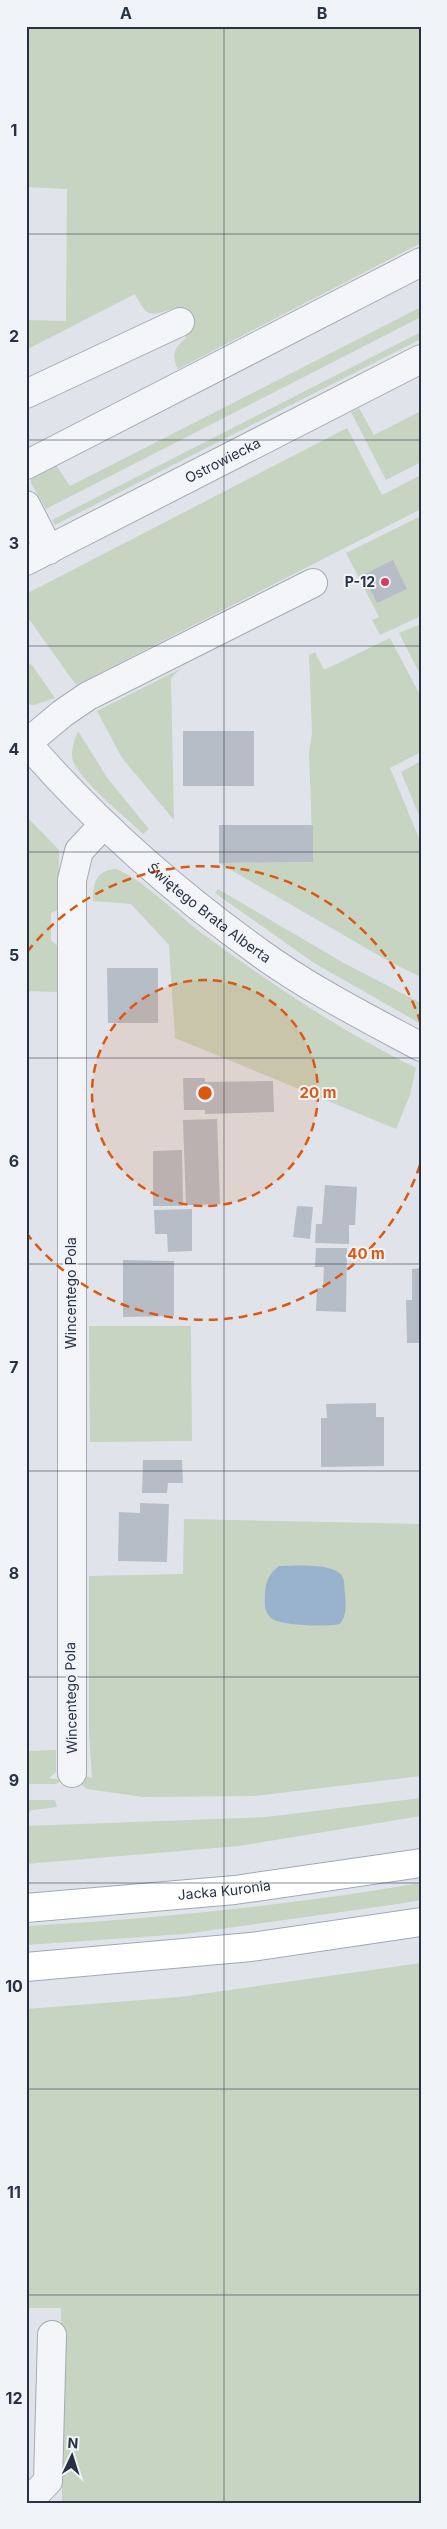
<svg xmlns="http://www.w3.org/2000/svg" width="447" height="2529" font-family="Inter,sans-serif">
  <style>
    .green { fill: #c6d4c1 }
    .water { fill: #99b3cc }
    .building { fill: #b7bdc7 }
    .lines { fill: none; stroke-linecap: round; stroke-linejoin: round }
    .minor-casing { stroke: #a5abb4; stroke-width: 30 }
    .major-casing { stroke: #9fa9b6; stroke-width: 30 }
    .minor { stroke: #f3f5f8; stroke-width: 28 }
    .major { stroke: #fff; stroke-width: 28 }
    .grid { fill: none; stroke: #283242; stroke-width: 1; stroke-opacity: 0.55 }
    .ring { fill: none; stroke: #de570f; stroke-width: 2.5; stroke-dasharray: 9 6 }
    .poi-dot { fill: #d53e5a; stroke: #f0f3f7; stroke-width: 2 }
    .labels { text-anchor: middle; stroke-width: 4; stroke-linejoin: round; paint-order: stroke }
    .street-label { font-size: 14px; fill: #283242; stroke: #f0f3f7 }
    .poi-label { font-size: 14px; font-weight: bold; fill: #283242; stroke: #f0f3f7; text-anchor: end }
    .centre { fill: #de570f; stroke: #f0f3f7; stroke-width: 2.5 }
    .ring-label { font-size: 15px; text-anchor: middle; font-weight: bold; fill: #de570f; stroke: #f0f3f7; stroke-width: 4; stroke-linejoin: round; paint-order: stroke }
    .neatline { fill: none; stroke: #283242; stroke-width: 2 }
    .grid-label { font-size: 16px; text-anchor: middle; font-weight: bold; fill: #283242 }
  </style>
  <rect width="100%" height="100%" fill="#e0e4ea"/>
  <path class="green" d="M31,26H421V243L178,369C171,356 174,347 186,338L175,308C150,316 148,319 135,294L26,350V320L66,321L67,189L26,187V29Z
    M421,307V317L46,509L31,483V476L56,465L70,486Z
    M421,332V339L55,525L52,520Z
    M359,408L374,435L421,411V462L386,480L351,412Z
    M347,428L382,495L421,475V509L76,685L26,615V594Z
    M421,516V616L380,635L372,620L379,617L346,553Z
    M421,624V676L399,633Z
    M390,638L421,697V752L390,768L421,843V977L390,962L219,863L313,862L309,753L312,733L309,655L315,652L324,670Z
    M26,662L32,665L55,698L34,705L26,704Z
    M180,669L171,678L174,820L122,758L97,711Z
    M78,731L108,779L149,829L143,834C127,818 80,781 73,761C70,751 74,741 78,731Z
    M421,761V820L401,772Z
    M26,816L59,850L58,910L51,913V940L58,946L57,992L26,991Z
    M116,869C146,881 180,918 207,937C274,986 341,1031 416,1068L410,1095L396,1129L175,1038L169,945L131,904L93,901C93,883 96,870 116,869Z
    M218,889L342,962L421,1003V1024L314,963L215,893Z
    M89,1326H191L192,1441L90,1442Z
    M184,1519L421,1524V1776L255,1796L143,1797L87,1789L75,1780L79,1774L92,1778L89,1733V1576L183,1574Z
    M56,1750V1772L49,1778L62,1780L56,1784H26V1751Z
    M421,1798V1816L239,1846L26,1864V1826L266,1817Z
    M26,1800H55L57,1807L26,1811Z
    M421,1883V1900L398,1904L184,1934L26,1945V1926C158,1919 290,1905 421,1883Z
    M421,1963V2503H62L61,2308H26V2009L180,1997Z"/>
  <path class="water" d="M279,1566C293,1566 337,1562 343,1578C345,1582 344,1589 345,1593C346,1605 347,1614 340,1624C328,1627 280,1626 271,1618C263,1610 265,1602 265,1592C266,1580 270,1573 279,1566Z"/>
  <path class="building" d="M393,560L407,589L377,603L363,575Z
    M183,731H254V786H183Z
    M219,825H313V862L219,863Z
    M107,968H158V1023H108Z
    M183,1078H205V1082L273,1081L274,1112L205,1114V1110H184Z
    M217,1119L220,1204L186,1205L183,1120Z
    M182,1150L183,1206H153V1151Z
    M325,1185L357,1187L355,1225H349V1244L315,1243L316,1224H322Z
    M297,1206L313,1207L310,1239L293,1237Z
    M192,1209V1251L168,1252L167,1234H155L154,1210Z
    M316,1248H347L346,1312L316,1311L317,1288H323L324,1267H315Z
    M123,1260L174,1261V1316L123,1317Z
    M421,1268V1343H407L406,1300H412V1269Z
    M376,1403V1417H384V1466L321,1467V1418H327L326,1404Z
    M143,1460H182L183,1483H168L167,1493H142Z
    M140,1503L169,1504L167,1562L118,1561L119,1512L140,1513Z"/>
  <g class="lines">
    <defs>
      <g id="minor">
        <path d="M26,394L180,322"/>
        <path d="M26,465L421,262"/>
        <path d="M26,505L49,550"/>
        <path id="s1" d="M26,561L421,359"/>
        <path id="s2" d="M26,742C95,822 175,892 260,953C310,989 367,1018 421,1047"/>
        <path d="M27,743L63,713L88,696L313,583"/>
        <path d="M72,1773V880L79,851L104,824"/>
        <path d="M27,2503L48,2481L52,2335"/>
      </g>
      <g id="major">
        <path id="s3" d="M26,1908L235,1890L421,1863"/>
        <path d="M26,1967L251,1947L421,1922"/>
      </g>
    </defs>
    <use href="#minor" class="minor-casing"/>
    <use href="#major" class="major-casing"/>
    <use href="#minor" class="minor"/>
    <use href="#major" class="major"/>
  </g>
  <path class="grid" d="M224,26V2503M26,234H421M26,440H421M26,646H421M26,852H421M26,1058H421M26,1264H421M26,1471H421M26,1677H421M26,1883H421M26,2089H421M26,2295H421"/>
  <circle cx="205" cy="1093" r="113" fill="#de570f" fill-opacity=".12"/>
  <g class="ring">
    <circle cx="205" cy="1093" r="113"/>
    <path d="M420 1165A227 227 0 0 1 27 1234M27 952A227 227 0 0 1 420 1021"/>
  </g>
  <circle class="poi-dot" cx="385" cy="582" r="5"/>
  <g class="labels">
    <g class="street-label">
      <text dy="5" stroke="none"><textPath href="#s1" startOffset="221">Ostrowiecka</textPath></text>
      <text dy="5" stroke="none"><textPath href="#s2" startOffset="251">Świętego Brata Alberta</textPath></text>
      <text transform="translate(71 1293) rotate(-90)" y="5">Wincentego Pola</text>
      <text transform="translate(71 1698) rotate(-91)" y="5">Wincentego Pola</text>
      <text dy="5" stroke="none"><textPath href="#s3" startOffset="199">Jacka Kuronia</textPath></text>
    </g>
    <g class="poi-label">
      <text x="375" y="587">P-12</text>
    </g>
  </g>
  <circle cx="205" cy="1093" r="8" class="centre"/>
  <g class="ring-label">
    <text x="318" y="1098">20 m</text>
    <text x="366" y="1259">40 m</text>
  </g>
  <rect width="447" height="2529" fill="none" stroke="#f0f3f7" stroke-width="55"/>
  <g transform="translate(72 2456) rotate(4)" stroke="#f0f3f7" stroke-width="4" paint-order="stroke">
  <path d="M0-4L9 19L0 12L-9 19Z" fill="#283242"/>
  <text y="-8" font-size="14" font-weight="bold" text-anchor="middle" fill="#283242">N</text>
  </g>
  <rect x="28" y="28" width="392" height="2474" class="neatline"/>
  <g class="grid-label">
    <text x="126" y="19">A</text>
    <text x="322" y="19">B</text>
    <text x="14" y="136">1</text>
    <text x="14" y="342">2</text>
    <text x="14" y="549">3</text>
    <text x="14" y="755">4</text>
    <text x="14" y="961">5</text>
    <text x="14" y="1167">6</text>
    <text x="14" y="1373">7</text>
    <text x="14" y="1579">8</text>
    <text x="14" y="1786">9</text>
    <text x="14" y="1992">10</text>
    <text x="14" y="2198">11</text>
    <text x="14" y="2404">12</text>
  </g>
</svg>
